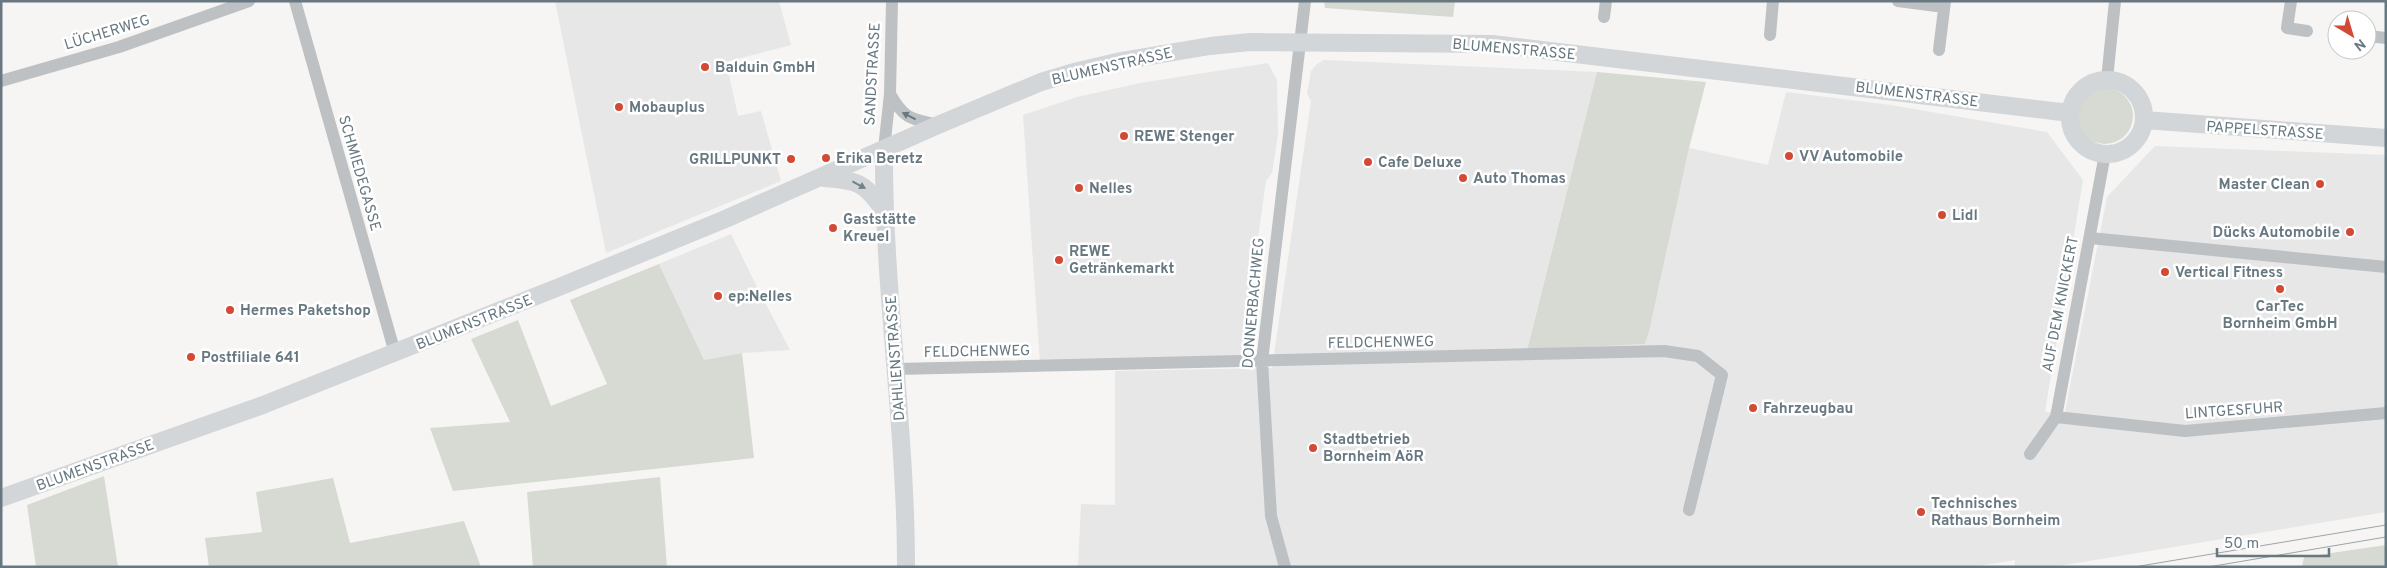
<svg xmlns="http://www.w3.org/2000/svg" width="2387" height="568" font-family="Overpass,sans-serif">
  <style>
    .built { fill: #e6e7e6 }
    .grass { fill: #d6dad2 }
    .lines { fill: none; stroke-linecap: round; stroke-linejoin: round }
    .minor { stroke: #bdc1c4; stroke-width: 12 }
    .secondary { stroke: #d2d6d9; stroke-width: 18 }
    .tram { stroke: #9da4a8; stroke-width: 1 }
    .oneway { fill: #677881 }
    .oneway2 { fill: #72818a }
    .poi-dot { fill: #d44935; stroke: #fff; stroke-width: 2 }
    .labels { text-anchor: middle; stroke-width: 5; stroke-linejoin: round; paint-order: stroke }
    .street-label { font-size: 15px; fill: #677881; stroke: #fff }
    .poi-label { font-size: 15px; font-weight: bold; fill: #677881; stroke: #fff; text-anchor: start }
  </style>
  <rect width="100%" height="100%" fill="#f6f5f3"/>
  <path class="built" d="M555,1H779L791,45L726,62L738,116L761,111L781,181L606,253Z
    M1324,60L1597,72L1527,349L1645,344L1689,148L1768,165L1786,92L1891,105L2047,132L2083,180L2045,412H2065L2107,197L2155,146L2386,155V512L2052,567H2015V560L1972,567H1078L1081,504L1115,505V371L1272,368L1311,101L1307,94L1311,71L1317,64Z
    M1268,63L1277,80L1278,134L1272,173L1266,181L1244,337H1250L1248,351L1238,360L1040,363L1023,115L1077,97L1140,83Z
    M731,234L755,283L790,350L742,353L704,360L659,264Z"/>
  <path class="grass" d="M1324,1H1455L1453,17L1325,8Z
    M1597,72L1706,82L1689,148L1649,331L1645,344L1527,350Z
    M2077 116a28 28 0 1 1 56 0a28 28 0 1 1-56 0Z
    M659,264L704,360L742,353L754,458L453,491L430,428L510,422L471,339L518,320L551,406L607,384L570,300Z
    M104,476L118,567H36L27,505Z
    M660,477L667,567H533L527,492Z
    M333,478L350,543L464,521L481,567H209L205,538L262,532L256,492Z
    M2386,545V567H2302L2304,557Z"/>
  <g class="lines">
    <path class="minor" d="M295,1L395,353
      M1898,1L1944,7
      M2291,1L2287,28L2307,31
      M1604,17L1606,1
      M1770,35L1773,1
      M2367,36L2386,38
      M1939,50L1945,1
      M2107,79L2115,1
      M1,81L119,47L249,1
      M890,94C904,119 911,119 938,125
      M884,149L890,94L892,1
      M2090,238L2386,267
      M896,369L1664,351L1698,356L1722,375L1689,510
      M2056,417L2185,431L2386,413
      M2030,454L2056,417L2105,154
      M1285,567L1271,516L1262,361L1305,1"/>
    <path class="secondary" d="M2070 117a37 37 0 1 1 74 0a37 37 0 1 1-74 0Z
      M2145,120L2386,138
      M884,149C883,288 906,427 906,567
      M824,178C857,180 866,183 884,211
      M1,498L263,405L564,285L723,220L938,125L1041,82L1078,71L1121,61L1210,46L1250,42L1492,44L2070,113"/>
    <path class="tram" d="M2134,567L2386,525
      M2208,567L2386,537"/>
  </g>
  <defs><path id="oneway-solid" d="M-6-.8H1V-3.2L6.5 0L1 3.2V.8H-6Z" transform="scale(1.25)"/></defs>
  <use class="oneway" href="#oneway-solid" transform="translate(909 116) rotate(-153)"/>
  <use class="oneway2" href="#oneway-solid" transform="translate(859 185) rotate(28)"/>
  <g class="poi-dot">
    <circle cx="705" cy="67" r="5"/>
    <circle cx="619" cy="107" r="5"/>
    <circle cx="1124" cy="136" r="5"/>
    <circle cx="1789" cy="156" r="5"/>
    <circle cx="826" cy="158" r="5"/>
    <circle cx="791" cy="159" r="5"/>
    <circle cx="1368" cy="162" r="5"/>
    <circle cx="1463" cy="178" r="5"/>
    <circle cx="2320" cy="184" r="5"/>
    <circle cx="1079" cy="188" r="5"/>
    <circle cx="1942" cy="215" r="5"/>
    <circle cx="833" cy="228" r="5"/>
    <circle cx="2350" cy="232" r="5"/>
    <circle cx="1059" cy="260" r="5"/>
    <circle cx="2165" cy="272" r="5"/>
    <circle cx="2280" cy="289" r="5"/>
    <circle cx="718" cy="296" r="5"/>
    <circle cx="230" cy="310" r="5"/>
    <circle cx="191" cy="357" r="5"/>
    <circle cx="1753" cy="408" r="5"/>
    <circle cx="1313" cy="448" r="5"/>
    <circle cx="1921" cy="512" r="5"/>
  </g>
  <g class="labels">
    <g class="street-label">
      <text transform="translate(107 32) rotate(-17)" y="5">LÜCHERWEG</text>
      <text transform="translate(1514 49) rotate(5)" y="5">BLUMENSTRASSE</text>
      <text transform="translate(1112 66) rotate(-13)" y="5">BLUMENSTRASSE</text>
      <text transform="translate(872 74) rotate(-87)" y="5">SANDSTRASSE</text>
      <text transform="translate(1917 94) rotate(7)" y="5">BLUMENSTRASSE</text>
      <text transform="translate(2265 130) rotate(4)" y="5">PAPPELSTRASSE</text>
      <text transform="translate(360 173) rotate(74)" y="5">SCHMIEDEGASSE</text>
      <text transform="translate(1253 303) rotate(-85)" y="5">DONNERBACHWEG</text>
      <text transform="translate(2060 304) rotate(-79)" y="5">AUF DEM KNICKERT</text>
      <text transform="translate(474 322) rotate(-22)" y="5">BLUMENSTRASSE</text>
      <text transform="translate(1381 342) rotate(-1)" y="5">FELDCHENWEG</text>
      <text transform="translate(977 351) rotate(-1)" y="5">FELDCHENWEG</text>
      <text transform="translate(895 358) rotate(-94)" y="5">DAHLIENSTRASSE</text>
      <text transform="translate(2234 410) rotate(-4)" y="5">LINTGESFUHR</text>
      <text transform="translate(95 465) rotate(-20)" y="5">BLUMENSTRASSE</text>
    </g>
    <g class="poi-label">
      <text x="715" y="72">Balduin GmbH</text>
      <text x="629" y="112">Mobauplus</text>
      <text x="1134" y="141">REWE Stenger</text>
      <text x="1799" y="161">VV Automobile</text>
      <text x="836" y="163">Erika Beretz</text>
      <text x="781" y="164" text-anchor="end">GRILLPUNKT</text>
      <text x="1378" y="167">Cafe Deluxe</text>
      <text x="1473" y="183">Auto Thomas</text>
      <text x="2310" y="189" text-anchor="end">Master Clean</text>
      <text x="1089" y="193">Nelles</text>
      <text x="1952" y="220">Lidl</text>
      <text x="843" y="224">Gaststätte<tspan x="843" dy="17">Kreuel</tspan></text>
      <text x="2340" y="237" text-anchor="end">Dücks Automobile</text>
      <text x="1069" y="256">REWE<tspan x="1069" dy="17">Getränkemarkt</tspan></text>
      <text x="2175" y="277">Vertical Fitness</text>
      <text x="728" y="301">ep:Nelles</text>
      <text x="2280" y="311" text-anchor="middle">CarTec<tspan x="2280" dy="17">Bornheim GmbH</tspan></text>
      <text x="240" y="315">Hermes Paketshop</text>
      <text x="201" y="362">Postfiliale 641</text>
      <text x="1763" y="413">Fahrzeugbau</text>
      <text x="1323" y="444">Stadtbetrieb<tspan x="1323" dy="17">Bornheim AöR</tspan></text>
      <text x="1931" y="508">Technisches<tspan x="1931" dy="17">Rathaus Bornheim</tspan></text>
    </g>
  </g>
  <rect width="2387" height="568" fill="none" stroke="#677881" stroke-width="5"/>
  <g transform="translate(2352 35) rotate(142)"><circle r="24" fill="#ffffff" stroke="#c2c9cd"/>
  <path d="M0-4L9 19L0 12L-9 19Z" fill="#d44935"/>
  <text y="-8" font-size="14" font-weight="bold" text-anchor="middle" fill="#677881">N</text>
  </g>
  <path d="M2217 548v8h112v-8" fill="none" stroke="#677881" stroke-width="2.5"/>
  <text x="2224" y="548" font-size="15" fill="#677881" stroke="#ffffff" stroke-width="4" paint-order="stroke">50 m</text>
</svg>
